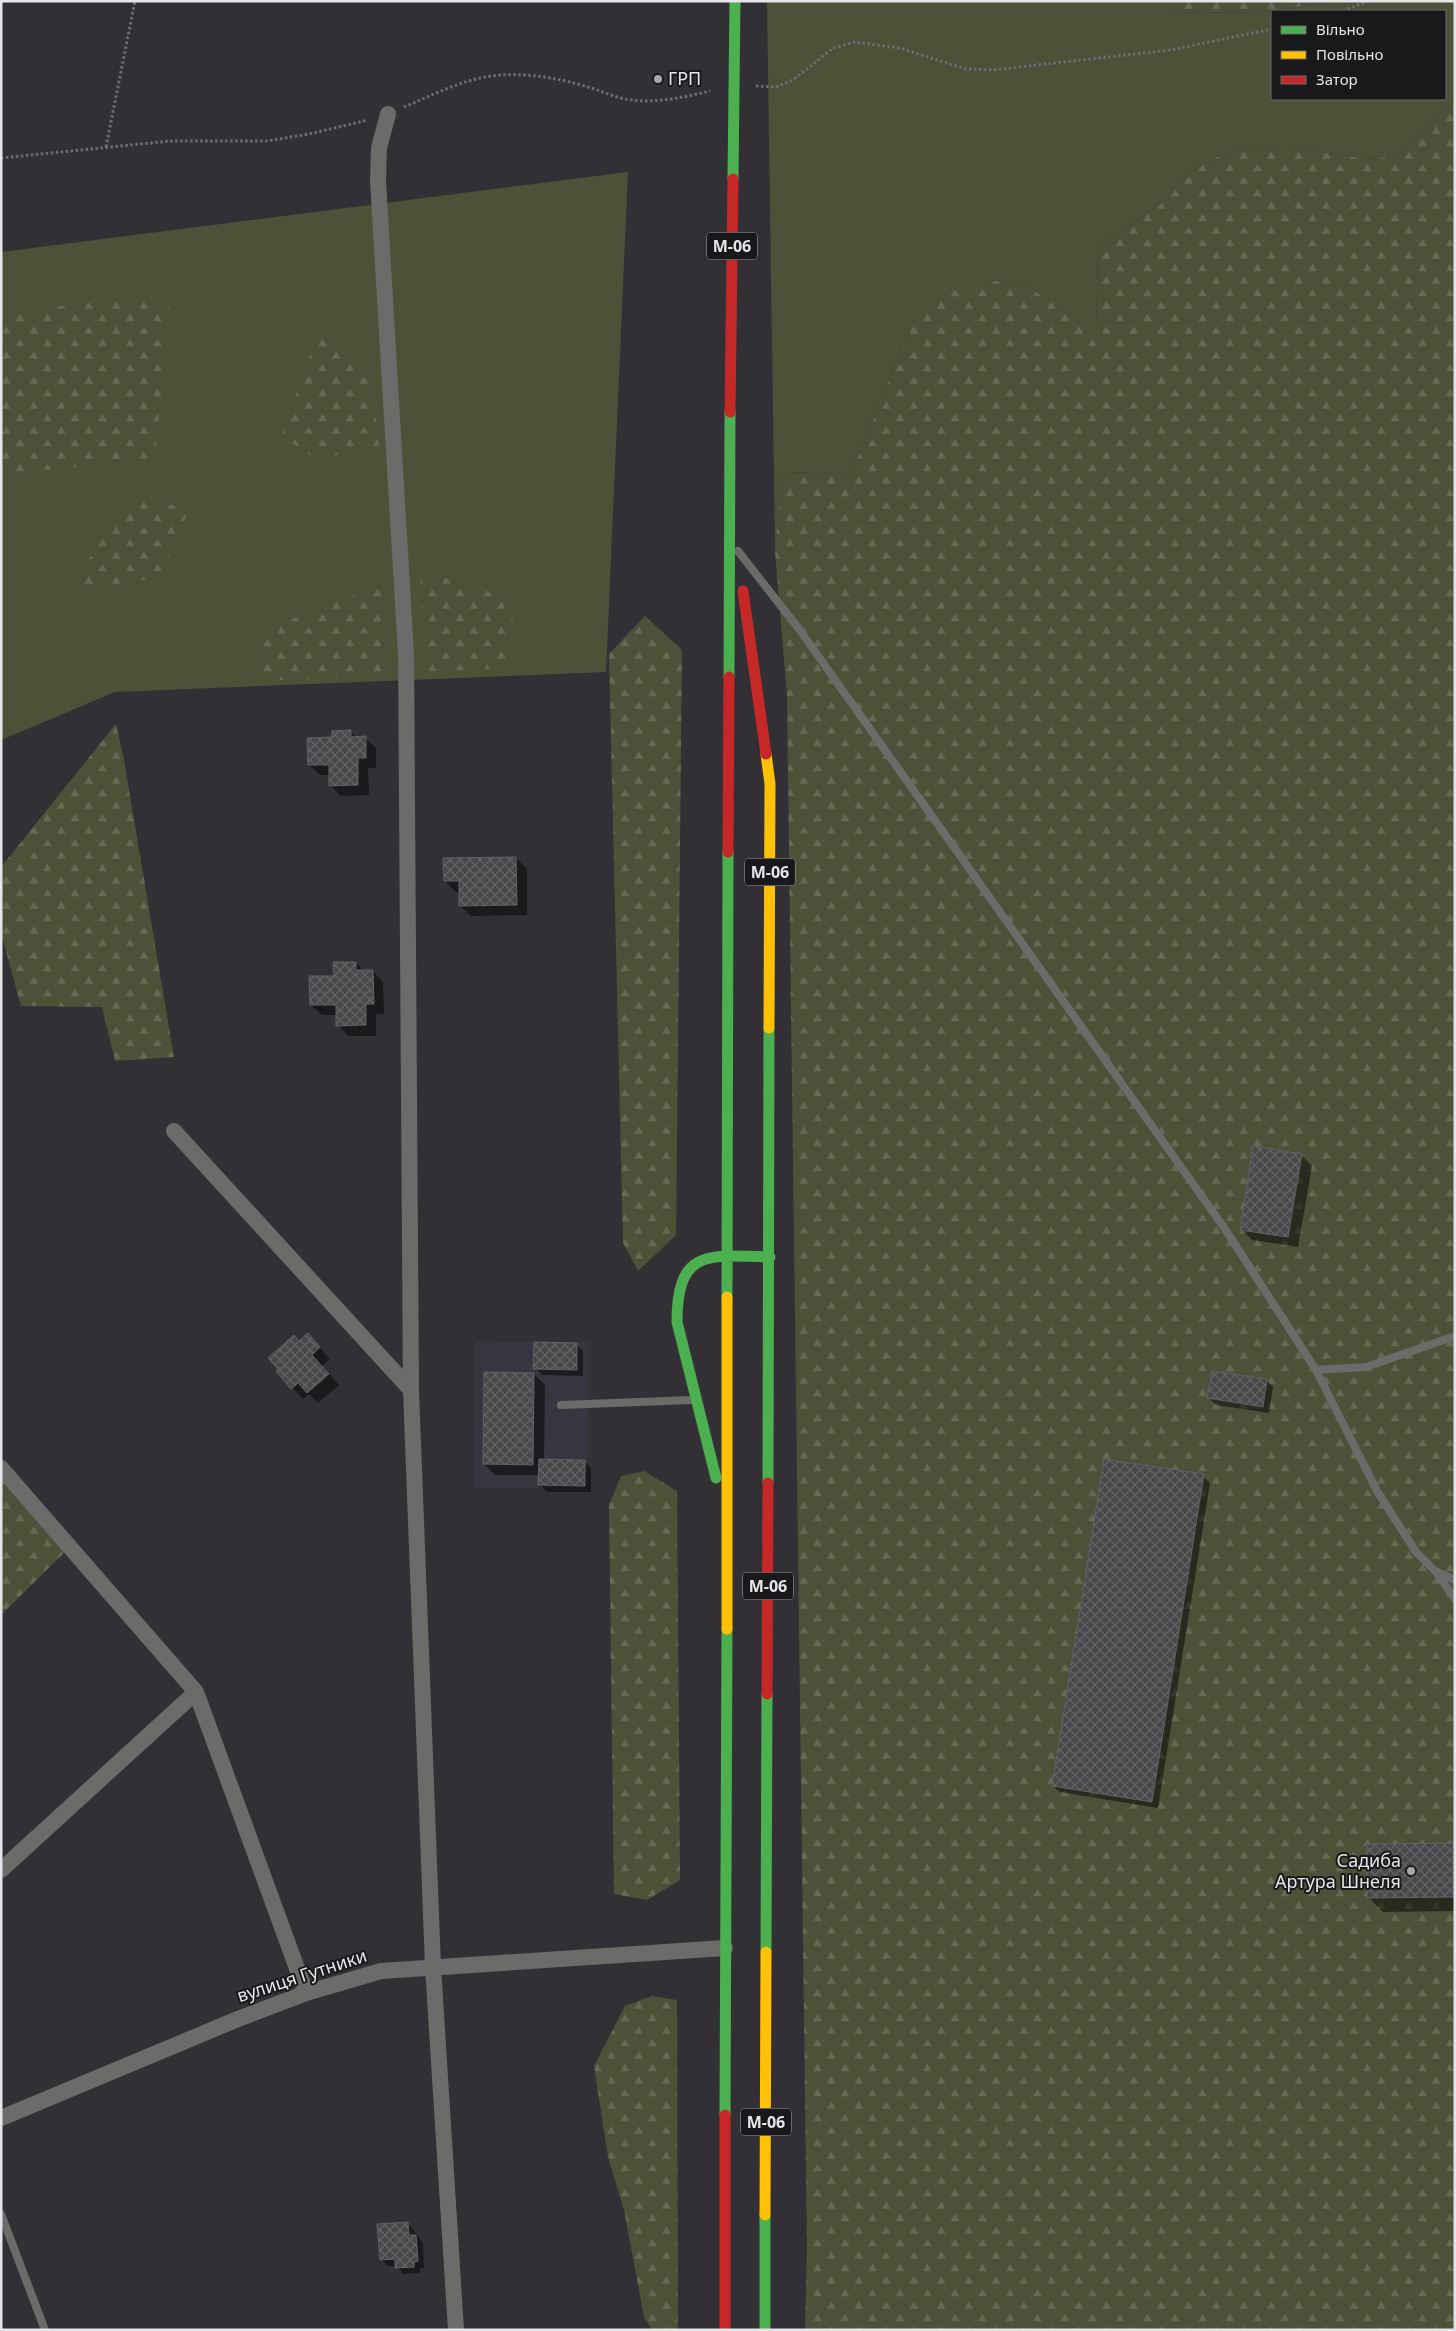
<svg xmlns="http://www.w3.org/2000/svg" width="1456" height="2331" font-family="'Noto Sans',sans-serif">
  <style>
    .built { fill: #383440 }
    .green { fill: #4e5038; fill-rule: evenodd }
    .forest { fill: url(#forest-firs) }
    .shadow { fill: #0007 }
    .building { fill: url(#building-cross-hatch); stroke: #626165 }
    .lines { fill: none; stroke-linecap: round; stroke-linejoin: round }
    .path { stroke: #6e6d6e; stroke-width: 3; stroke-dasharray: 2.5 2.5; stroke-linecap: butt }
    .lane { stroke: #6b6b6a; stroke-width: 8 }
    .street { stroke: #6b6b6a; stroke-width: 16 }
    .fast { stroke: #4caf50; stroke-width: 11 }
    .slow { stroke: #ffc107; stroke-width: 11 }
    .jam { stroke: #c62828; stroke-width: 11 }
    .poi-dot { fill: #a7a6aa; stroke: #19181b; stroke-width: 2 }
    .labels { text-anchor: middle; stroke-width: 4; stroke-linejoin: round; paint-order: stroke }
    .shield { fill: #19181b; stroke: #a8a8ab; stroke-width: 1 }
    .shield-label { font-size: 16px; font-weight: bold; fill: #e6e5e9 }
    .poi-label { font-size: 18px; fill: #e6e5e9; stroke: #19181b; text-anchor: start }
    .street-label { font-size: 18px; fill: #e6e5e9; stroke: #19181b }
  </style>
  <defs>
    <pattern id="forest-firs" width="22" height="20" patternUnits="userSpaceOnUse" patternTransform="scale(1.25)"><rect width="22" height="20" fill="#4e5038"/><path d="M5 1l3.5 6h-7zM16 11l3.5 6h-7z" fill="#686955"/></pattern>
    <pattern id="building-cross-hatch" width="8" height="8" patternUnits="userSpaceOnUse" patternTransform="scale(1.25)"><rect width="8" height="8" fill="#49484b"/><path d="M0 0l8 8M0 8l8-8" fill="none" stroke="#636265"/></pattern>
  </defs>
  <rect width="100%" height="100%" fill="#323035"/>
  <path class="built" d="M475,1341L589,1342L587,1489L474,1488Z"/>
  <path class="green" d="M767,1H1167L1177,13L1267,12L1335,1H1455V101L1403,151L1374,160L1281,146L1249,148L1217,157L1187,174L1169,198L1098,247L1096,336L1025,284L997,281L971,288L910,328L851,474L781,472L775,551ZM1272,11H1445V99H1272Z
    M628,172L606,672L115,692L1,740V252Z"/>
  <path class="forest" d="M1167,1H1335L1267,12L1177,13Z
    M1455,101V2330H805L807,2249L787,696L775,551L781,472L851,474L910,328L936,295L997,281L1025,284L1096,335L1098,247L1169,198L1187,174L1217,157L1249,148L1281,146L1374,160L1403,151Z
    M170,295L155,461L5,473L1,471V312Z
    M317,335L372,372L379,449L315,458L281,436Z
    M132,496L189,509L160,578L67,591Z
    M420,570L515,600L507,668L423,672Z
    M381,584V677L257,681L261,631Z
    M645,616L682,650L676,1235L638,1271L623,1243L609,654Z
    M116,724L124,760L174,1057L115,1061L102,1007L21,1006L1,933V867Z
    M644,1471L677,1491L680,1880L647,1900L614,1894L609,1505L621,1476Z
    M1,1476L66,1551L1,1615Z
    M652,1996L677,2000L678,2330H652L644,2317L624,2210L608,2157L594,2066L625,2006Z"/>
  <path class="shadow" d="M350,731L357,738H365L376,748V768H368L369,795L341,796L330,785V775H320L309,765L333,739Z
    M516,858L527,869V915L471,916L460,906V892H456L445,881Z
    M356,963L364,971H373L383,982L384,1014H376V1036H348L338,1025V1015H322L311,1005L335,977Z
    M1301,1155L1312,1166L1298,1247L1252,1240L1241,1229Z
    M300,1342L318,1346L330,1359L322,1366L339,1385L318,1403L309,1394L303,1399L278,1371Z
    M576,1344L583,1351V1376L542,1375L535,1368Z
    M534,1374L545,1385L544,1460L584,1461L591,1468V1492H547L540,1485V1475H495L484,1464Z
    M1266,1380L1273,1387L1269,1413L1216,1405L1209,1398Z
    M1203,1476L1210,1483L1158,1808L1060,1792L1053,1786Z
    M1455,1845V1911L1383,1912L1369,1898Z
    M408,2223L423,2243L424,2268H420V2273L403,2274L396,2266H388L381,2259Z"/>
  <path class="building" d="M351,730V737L366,736V758H358V785L329,786V765H308L307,738L332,737V731Z
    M516,857L517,905L459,906V881H444L443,858Z
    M333,962H356V970H373L374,1004H366V1025L336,1026V1005H310L309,976H334Z
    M1253,1146L1302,1154L1288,1237L1240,1230Z
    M308,1333L320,1347L312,1355L329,1374L307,1393L298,1383L291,1389L276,1371L278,1369L268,1358L294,1335L299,1341Z
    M534,1342L577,1343V1370L533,1369Z
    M1212,1371L1267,1379L1263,1407L1207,1398Z
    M484,1372L534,1373L533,1465L483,1464Z
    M539,1459L585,1460V1486L538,1485Z
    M1104,1459L1204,1474L1152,1802L1052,1786Z
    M1455,1843V1897L1367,1898V1844Z
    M408,2222L409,2235H416L418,2261L414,2262V2267L395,2268V2259L380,2260L377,2224Z"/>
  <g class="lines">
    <path class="path" d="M1343,11L1368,1
      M756,86L776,87L793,80L833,48L855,42L900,48L966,69L993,70L1170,50L1272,29
      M404,107C435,94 467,77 501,75C531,73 563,79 591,88C601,91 610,95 620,98C650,105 681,98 710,91
      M106,147L135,1
      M1,158L170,141H267L309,134L368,120"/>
    <path class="lane" d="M738,551L799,629L1225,1229L1316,1370L1377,1491L1416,1552L1435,1571L1455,1580
      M1316,1370L1366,1367L1455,1336
      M561,1405L691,1400
      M1436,1572L1455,1599
      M1,2214L45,2330"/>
    <path class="street" d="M388,114L379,148L378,181L406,654L411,1390L433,1967L456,2330
      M174,1131L411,1390
      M1,1468L196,1692L306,1993
      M1,1870L196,1692
      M1,2118L238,2019L306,1993L381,1971L725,1948"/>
    <path class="fast" d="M733,179L735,1
      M729,677L730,412
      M727,1297L728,852
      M716,1478L677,1322C677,1248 709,1255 770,1257
      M768,1483L769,1028
      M766,1952L767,1694
      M725,2115L727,1629
      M765,2330V2215"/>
    <path class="slow" d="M766,754L770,784L769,1028
      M727,1629V1297
      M765,2215L766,1952"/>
    <path class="jam" d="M730,412L733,179
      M743,591L766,754
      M728,852L729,677
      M767,1694L768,1483
      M725,2330V2115"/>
  </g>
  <g class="poi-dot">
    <circle cx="658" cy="79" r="5"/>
    <circle cx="1411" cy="1871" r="5"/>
  </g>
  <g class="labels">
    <g class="shield">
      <rect x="707" y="232.5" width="50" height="27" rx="4"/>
      <rect x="745" y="858.5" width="50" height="27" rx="4"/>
      <rect x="743" y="1572.5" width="50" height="27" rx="4"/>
      <rect x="741" y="2108.5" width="50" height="27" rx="4"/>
    </g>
    <g class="shield-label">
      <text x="732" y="252">М-06</text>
      <text x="770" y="878">М-06</text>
      <text x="768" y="1592">М-06</text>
      <text x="766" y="2128">М-06</text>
    </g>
    <g class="poi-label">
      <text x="668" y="85">ГРП</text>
      <text x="1401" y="1867" text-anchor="end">Садиба<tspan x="1401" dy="21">Артура Шнеля</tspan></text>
    </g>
    <g class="street-label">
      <text transform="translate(302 1976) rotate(-18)" y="6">вулиця Гутники</text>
    </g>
  </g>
  <rect width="1456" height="2331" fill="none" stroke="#e6e5e9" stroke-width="5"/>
  <rect x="1271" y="10" width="175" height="90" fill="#19181b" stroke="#6b6a6d"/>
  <rect x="1281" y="26" width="25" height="8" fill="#4caf50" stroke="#6b6a6d"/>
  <text x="1316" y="35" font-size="15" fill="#e6e5e9">Вільно</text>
  <rect x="1281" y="51" width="25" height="8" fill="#ffc107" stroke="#6b6a6d"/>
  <text x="1316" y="60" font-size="15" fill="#e6e5e9">Повільно</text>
  <rect x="1281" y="76" width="25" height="8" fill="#c62828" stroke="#6b6a6d"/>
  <text x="1316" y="85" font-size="15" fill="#e6e5e9">Затор</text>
</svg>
